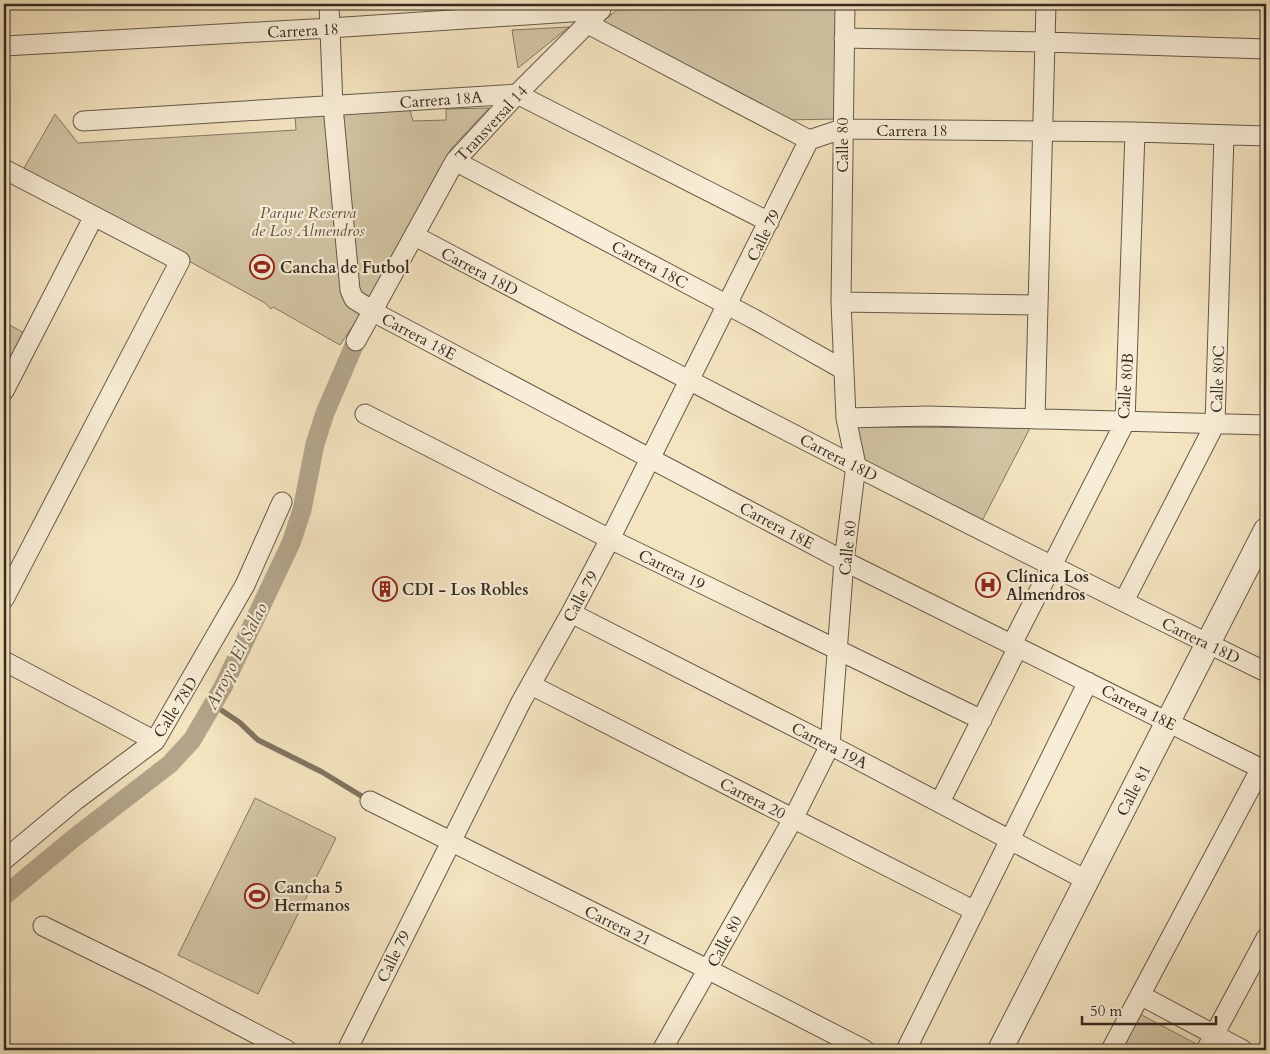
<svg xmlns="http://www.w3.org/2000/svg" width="1270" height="1054" font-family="Cardo,serif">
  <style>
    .green { fill: #d3c5a5; stroke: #847863 }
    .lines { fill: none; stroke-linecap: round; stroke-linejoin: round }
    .stream { stroke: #807460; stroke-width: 5.5 }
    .canal { stroke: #b3a58a; stroke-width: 19 }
    .minor-casing { stroke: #645949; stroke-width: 21 }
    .tertiary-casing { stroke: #645949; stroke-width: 26 }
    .minor { stroke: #f8edd6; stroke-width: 19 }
    .tertiary { stroke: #f8edd6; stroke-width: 24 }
    .labels { text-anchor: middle; stroke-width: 4.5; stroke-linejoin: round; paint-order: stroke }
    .street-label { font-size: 16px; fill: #342b21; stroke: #f8edd6 }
    .park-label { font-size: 16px; font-style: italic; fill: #5c5242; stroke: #f8edd6 }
    .poi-label { font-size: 16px; font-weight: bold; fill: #342b21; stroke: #f8edd6; text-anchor: start }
    .water-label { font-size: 18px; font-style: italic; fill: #5a5040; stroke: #f8edd6 }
  </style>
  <rect width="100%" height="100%" fill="#f4e4c0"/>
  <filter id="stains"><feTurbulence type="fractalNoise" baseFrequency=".004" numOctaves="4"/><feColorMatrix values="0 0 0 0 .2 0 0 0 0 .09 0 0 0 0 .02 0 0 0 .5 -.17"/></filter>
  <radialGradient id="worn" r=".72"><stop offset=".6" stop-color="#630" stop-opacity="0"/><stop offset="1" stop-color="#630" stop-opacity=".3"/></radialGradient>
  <path class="green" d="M624,4H836L835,119L785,120L600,24Z
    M569,27L518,68L512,30Z
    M489,108L451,149L371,299L340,345L273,307L271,309L265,303L23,170L55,114L78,143L296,130L295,116L410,110L413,121L446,120V109Z
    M4,322L28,335L4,379Z
    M856,427L1030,428L982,521L865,463Z
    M255,798L336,838L258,994L178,955Z
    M1140,1014L1202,1047L1200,1050H1121Z"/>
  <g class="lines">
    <path class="stream" d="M221,710L239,722L258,740L322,772L368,800"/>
    <path class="canal" d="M4,896L74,838L170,764L192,740L223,687L291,543L302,510L315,444L325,413L356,341"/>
    <defs>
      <path id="minor" d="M329,4L333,106L350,290L354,299L381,316L844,561L1266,771
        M588,24L809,140L842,129L1135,132L1266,136
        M844,38L1046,42L1266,49
        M4,46L330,28L601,10V4
        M83,121L517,94L769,222
        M455,161L754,319L844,370
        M4,169L180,261L4,599
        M415,236C697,386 980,532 1266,672
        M841,302L1038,305
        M356,341L455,161L517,94L596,15
        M4,391L94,216
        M365,414L610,539L982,720
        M846,418L928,416L1266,425
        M1035,419L1046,4
        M1124,601L1215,424L1224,135
        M571,613L830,745L1086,880
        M1012,644L1125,422L1135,132
        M4,661L155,741
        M531,685L975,911
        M370,801L709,970L865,1050
        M940,802L1018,647
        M4,860L76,800L155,741L245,585L282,502
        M43,926L155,981L287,1050
        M1140,995L1243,1050
        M347,1050L521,702L571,613L610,539L809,140
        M662,1050L793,819L830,745L844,561L856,465L846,418L841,302L845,4
        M906,1050L1088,682
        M1111,1050L1261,768
        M1206,1050L1266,938"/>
      <path id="tertiary" d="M1000,1050L1266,530"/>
    </defs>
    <use href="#minor" class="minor-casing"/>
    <use href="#tertiary" class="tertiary-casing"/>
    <use href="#minor" class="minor"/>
    <use href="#tertiary" class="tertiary"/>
  </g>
  <defs>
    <symbol id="stadium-ring" viewBox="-11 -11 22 22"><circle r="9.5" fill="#f8edd6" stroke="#8f2418" stroke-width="1.5"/><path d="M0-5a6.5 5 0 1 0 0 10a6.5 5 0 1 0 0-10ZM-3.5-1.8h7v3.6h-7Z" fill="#8f2418"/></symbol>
    <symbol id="hospital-ring" viewBox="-11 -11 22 22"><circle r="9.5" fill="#f8edd6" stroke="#8f2418" stroke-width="1.5"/><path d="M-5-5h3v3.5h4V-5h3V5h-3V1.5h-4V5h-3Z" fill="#8f2418"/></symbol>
    <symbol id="building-ring" viewBox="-11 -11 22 22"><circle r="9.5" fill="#f8edd6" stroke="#8f2418" stroke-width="1.5"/><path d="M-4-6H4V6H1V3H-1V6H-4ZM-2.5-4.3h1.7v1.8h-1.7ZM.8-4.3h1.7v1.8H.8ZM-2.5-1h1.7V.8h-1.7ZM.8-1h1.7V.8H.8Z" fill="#8f2418"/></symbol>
  </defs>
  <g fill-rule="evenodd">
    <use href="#stadium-ring" x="248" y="253" width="28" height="28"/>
    <use href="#hospital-ring" x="974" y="571" width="28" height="28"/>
    <use href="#building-ring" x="371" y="575" width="28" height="28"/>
    <use href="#stadium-ring" x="243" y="882" width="28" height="28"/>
  </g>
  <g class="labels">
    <g class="street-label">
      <text transform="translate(303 30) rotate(-3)" y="6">Carrera 18</text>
      <text transform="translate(441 99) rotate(-4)" y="6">Carrera 18A</text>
      <text transform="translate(491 123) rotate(-47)" y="6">Transversal 14</text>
      <text x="912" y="136">Carrera 18</text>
      <text transform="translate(842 145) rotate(-90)" y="6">Calle 80</text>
      <text transform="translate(763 235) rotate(-64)" y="6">Calle 79</text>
      <text transform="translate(650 264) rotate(28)" y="6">Carrera 18C</text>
      <text transform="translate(480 271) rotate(28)" y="6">Carrera 18D</text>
      <text transform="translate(419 336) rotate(28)" y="6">Carrera 18E</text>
      <text transform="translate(1217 379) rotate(-88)" y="6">Calle 80C</text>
      <text transform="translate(1125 386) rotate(-86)" y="6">Calle 80B</text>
      <text transform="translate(839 457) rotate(27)" y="6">Carrera 18D</text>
      <text transform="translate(777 525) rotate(28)" y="6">Carrera 18E</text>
      <text transform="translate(847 548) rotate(-84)" y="6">Calle 80</text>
      <text transform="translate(672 569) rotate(26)" y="6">Carrera 19</text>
      <text transform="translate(580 596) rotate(-62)" y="6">Calle 79</text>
      <text transform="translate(1201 640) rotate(26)" y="6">Carrera 18D</text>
      <text transform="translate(175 707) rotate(-58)" y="6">Calle 78D</text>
      <text transform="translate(1139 707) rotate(27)" y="6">Carrera 18E</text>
      <text transform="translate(830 745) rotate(27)" y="6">Carrera 19A</text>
      <text transform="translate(1133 790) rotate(-63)" y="6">Calle 81</text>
      <text transform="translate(753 798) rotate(27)" y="6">Carrera 20</text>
      <text transform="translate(618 925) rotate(26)" y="6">Carrera 21</text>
      <text transform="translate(724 941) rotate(-62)" y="6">Calle 80</text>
      <text transform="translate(393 956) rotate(-64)" y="6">Calle 79</text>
    </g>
    <g class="park-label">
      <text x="308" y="218">Parque Reserva<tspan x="308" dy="18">de Los Almendros</tspan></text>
    </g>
    <g class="poi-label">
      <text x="280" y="273">Cancha de Futbol</text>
      <text x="1006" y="582">Clínica Los<tspan x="1006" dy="18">Almendros</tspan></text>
      <text x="402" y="595">CDI - Los Robles</text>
      <text x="274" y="893">Cancha 5<tspan x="274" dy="18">Hermanos</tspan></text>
    </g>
    <g class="water-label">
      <text transform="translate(236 656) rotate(-63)" y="6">Arroyo El Salao</text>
    </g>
  </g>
  <rect width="1270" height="1054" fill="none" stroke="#f4e4c0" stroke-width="20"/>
  <rect x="5" y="5" width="1260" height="1044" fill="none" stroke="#342b21" stroke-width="2.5"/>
  <rect x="10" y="10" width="1250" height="1034" fill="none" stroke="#342b21"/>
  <path d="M1082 1016v8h134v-8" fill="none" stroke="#342b21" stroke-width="2.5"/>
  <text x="1090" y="1016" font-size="15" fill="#342b21" stroke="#f8edd6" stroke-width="4" paint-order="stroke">50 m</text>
  <rect width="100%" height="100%" filter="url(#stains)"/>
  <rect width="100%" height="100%" fill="url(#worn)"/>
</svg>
